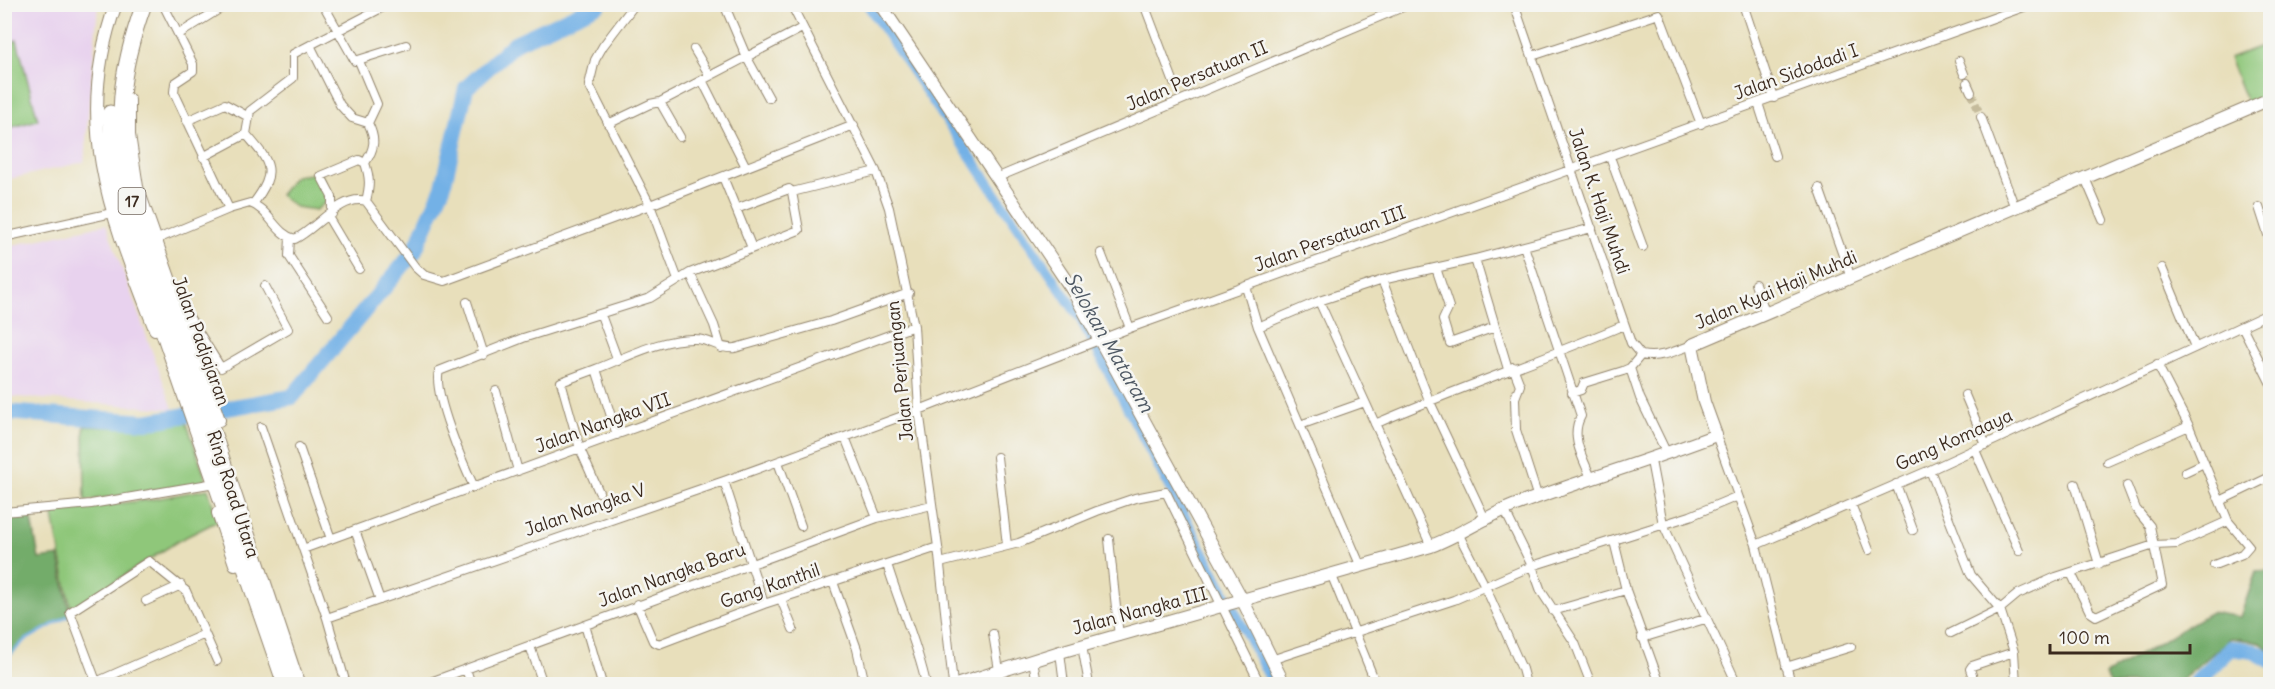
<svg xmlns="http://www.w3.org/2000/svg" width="2275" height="689" font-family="Delius,sans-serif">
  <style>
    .built { fill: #e8d2ee }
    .green { fill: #8fc77a; stroke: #65784c; stroke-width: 1.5 }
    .forest { fill: #73ac6a; stroke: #576b44; stroke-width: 1.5 }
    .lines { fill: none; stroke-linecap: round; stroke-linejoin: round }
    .stream { stroke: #73b1e6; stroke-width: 3 }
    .canal { stroke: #73b1e6; stroke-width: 10 }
    .river { stroke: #73b1e6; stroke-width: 16 }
    .street-tunnel { stroke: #c5bb9c; stroke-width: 8; stroke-dasharray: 8 4; stroke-linecap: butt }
    .street-casing { stroke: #92846c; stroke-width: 10 }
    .secondary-casing { stroke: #92846c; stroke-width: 14 }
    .highway-casing { stroke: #92846c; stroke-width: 17 }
    .street { stroke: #fff; stroke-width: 8 }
    .secondary { stroke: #fff; stroke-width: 12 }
    .highway { stroke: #fff; stroke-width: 15 }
    .labels { text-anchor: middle; stroke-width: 5; stroke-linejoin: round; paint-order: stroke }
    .shield { fill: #f6f6f2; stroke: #73675e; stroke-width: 1.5 }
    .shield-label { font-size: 16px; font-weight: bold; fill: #3b2a1e }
    .street-label { font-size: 18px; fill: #3b2a1e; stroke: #f6f6f2 }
    .water-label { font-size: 20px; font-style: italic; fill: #4f5964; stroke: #f6f6f2 }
  </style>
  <rect width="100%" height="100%" fill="#f6f6f2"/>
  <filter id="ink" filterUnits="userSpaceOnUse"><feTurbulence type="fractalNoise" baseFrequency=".0167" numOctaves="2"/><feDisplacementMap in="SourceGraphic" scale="12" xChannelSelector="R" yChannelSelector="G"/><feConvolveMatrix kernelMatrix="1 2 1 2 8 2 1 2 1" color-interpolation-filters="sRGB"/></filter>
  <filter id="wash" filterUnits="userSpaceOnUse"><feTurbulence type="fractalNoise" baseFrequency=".008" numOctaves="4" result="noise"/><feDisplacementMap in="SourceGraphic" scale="24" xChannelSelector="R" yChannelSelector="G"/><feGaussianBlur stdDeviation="1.35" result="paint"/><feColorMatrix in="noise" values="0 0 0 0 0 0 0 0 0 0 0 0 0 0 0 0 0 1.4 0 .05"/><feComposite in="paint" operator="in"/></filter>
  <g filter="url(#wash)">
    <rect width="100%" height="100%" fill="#e8dfbb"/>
    <path class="built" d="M23,5H98L84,162L5,180L4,10Z
      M106,224L173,409L5,396V247Z"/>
    <path class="green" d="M17,40L38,120L5,129V44Z
      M2264,45L2270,63V98L2248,106L2229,58Z
      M311,174L321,175L331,198L316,210L295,207L280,195L295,176Z
      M185,418L207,482L85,501L84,426L144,428Z
      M208,489L218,521L178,541L71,610L52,511L149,500Z"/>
    <path class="forest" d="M31,514L39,559L59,556L70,615L24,641L5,661V516Z
      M2270,570V651L2260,642L2231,638L2177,684H2110L2105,675L2211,612L2240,617L2256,572Z"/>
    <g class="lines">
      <path class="stream" d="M4,661L24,641L68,616"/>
      <path class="canal" d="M867,4L1080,318L1273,684"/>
      <path class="river" d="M4,412L146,422L292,397L414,252L443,187L466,88L515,43L599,4
        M2195,684L2231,648L2254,651L2270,660"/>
    </g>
  </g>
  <g filter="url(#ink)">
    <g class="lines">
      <path class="street-tunnel" d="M1971,92L1981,117"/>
      <defs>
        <path id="street" d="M163,4L193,64V71L175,83L174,92L229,209
          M323,4L355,61L406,45
          M635,4L603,46L595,60L589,85L650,205L678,280
          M724,4L747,58L769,98
          M791,4L876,171L889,208L914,326L919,410L938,547L953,684
          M1144,4L1174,83
          M1514,4L1631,343L1641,355C1659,359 1675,351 1692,345
          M1743,4L1774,98
          M179,34L221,8
          M310,45L340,105L352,118L368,123C376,139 375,148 365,163
          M694,49L710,76
          M1532,56L1659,14L1701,124
          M359,61L377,104L368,123
          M1959,61L1964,74
          M702,80L746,167
          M1967,83L1971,92
          M660,102L680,137
          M1758,103L1775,156
          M1981,117L2015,208
          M187,121L225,104L247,116
          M608,124L650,104L660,102L802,28
          M246,134C271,163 278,171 253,204
          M203,157L246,134L250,111L293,78V54L389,4
          M1610,157L1643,247
          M723,177L752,248
          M996,178L1410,4
          M2085,178L2103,220
          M1819,188L1851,278
          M792,192L876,171
          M2259,207L2270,241
          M332,214V197L321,176L359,160L365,163C370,178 370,186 366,201
          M328,217L359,269
          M4,237L112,213
          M290,238L289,256L328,316
          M155,240L229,209L250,203C269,209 276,235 295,239C316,229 341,194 366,201L415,267L424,275L444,281L650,205L854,125
          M1524,246L1581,416C1569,437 1584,460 1592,480
          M1101,253L1130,328
          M1475,259L1508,369
          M1436,268L1449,307L1443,320L1450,343L1495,327
          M2162,268L2195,347
          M690,273L714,325L721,348
          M1382,280L1429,400L1486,521
          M1755,284L1766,314
          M1246,287L1258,327L1361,567
          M1319,301L1431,546
          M467,302L484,355
          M183,307L221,368L288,329L265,286
          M601,315L618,361
          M2242,326L2270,382
          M1258,327L1319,301L1386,279L1475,259L1592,228
          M1513,367L1520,385L1515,398L1516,430L1538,498
          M1630,368L1640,398L1667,454
          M596,369C627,357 662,338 695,339C710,339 720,350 735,348L831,321L909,293
          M496,391L518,471
          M1572,393L1581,390L1584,383L1623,371L1630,368L1641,355
          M1965,395L1986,445
          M1375,424C1457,388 1542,360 1624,325
          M1300,425L1365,402
          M261,427L327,618L346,684
          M1716,435L1756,545L1791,684
          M845,437L877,518
          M299,447L331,539
          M1975,450L2019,551
          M997,457L1007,545
          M1651,461L1663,524L1737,684
          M778,462L801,526
          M2107,462L2189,426
          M1930,470L1971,575L2000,609L1951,633
          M2185,472L2204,463
          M724,481L764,604
          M1896,484L1913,530
          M2075,484L2099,564
          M474,487C464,466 432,392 439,371L523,338L650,298L690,273L799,230L792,192L789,189L736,209
          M599,492L580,449L561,382L596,369L617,435
          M2220,501L2270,477
          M1851,504L1869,550
          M1505,511L1532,566L1541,591L1575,643L1591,684
          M4,512L91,504L209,484
          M355,530L380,600
          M1459,535L1485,586L1522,669L1526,684
          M1109,539L1119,637
          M1614,541L1626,590L1660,684
          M1756,545L1930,470L2270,313
          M303,549L914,326
          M940,563L1019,543L1097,511L1135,498L1166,492L1260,684
          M887,564C899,604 918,645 926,684
          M2214,565L2242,554L2249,546L2228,521
          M2071,573L2090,612L2096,616L2162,585L2150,526L2136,509L2127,486
          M1332,576L1376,684
          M833,582L857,649L865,684
          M781,599L793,629
          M146,601L181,585
          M637,604L653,641L659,644L764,604L938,547
          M1553,611L1626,590
          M327,618L724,481L919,410L1130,328L2032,4
          M585,625L602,684
          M993,634L999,670
          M1642,638L1705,619
          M530,646L543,684
          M1082,646L1089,684
          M1060,652L1064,684
          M1033,660L1037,684
          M1271,660L1454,600L1532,566L1690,516L1738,496
          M1786,667L1851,647
          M466,669L471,684
          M96,682L205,634
          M97,684L70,612L149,561L186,591L217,661
          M273,684H274
          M425,684L877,518L932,505
          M1975,684L1970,669L1972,666L2014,652
          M2016,684L2014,652L2000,609L2018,594L2056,577L2154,545L2177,544L2228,521L2189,426L2157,364"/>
        <path id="secondary" d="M116,4C72,124 112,218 155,329
          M880,4L1073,291L1243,601L1284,684
          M129,100V135L137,187L219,420
          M218,513L235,564L243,562
          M959,684L1060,652L1431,546C1460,535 1485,517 1513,506C1580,481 1649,461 1716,435L1704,402L1692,345L2270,99"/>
        <path id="highway" d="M144,4C119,73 115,120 129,191L199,390L297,684
          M110,113L113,167L126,224L285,684"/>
      </defs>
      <use href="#street" class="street-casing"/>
      <use href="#secondary" class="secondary-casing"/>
      <use href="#highway" class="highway-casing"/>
      <use href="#street" class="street"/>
      <use href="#secondary" class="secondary"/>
      <use href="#highway" class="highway"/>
    </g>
  </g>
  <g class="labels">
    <rect class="shield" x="118.5" y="188" width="27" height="26" rx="4.5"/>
    <g class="shield-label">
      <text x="132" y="207">17</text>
    </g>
    <g class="street-label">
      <text transform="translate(1796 72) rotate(-20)" y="6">Jalan Sidodadi I</text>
      <text transform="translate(1197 76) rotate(-23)" y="6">Jalan Persatuan II</text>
      <text transform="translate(1599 201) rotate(71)" y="6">Jalan K. Haji Muhdi</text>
      <text transform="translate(1330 239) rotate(-20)" y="6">Jalan Persatuan III</text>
      <text transform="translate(1776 290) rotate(-23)" y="6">Jalan Kyai Haji Muhdi</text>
      <text transform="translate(201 341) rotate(70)" y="6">Jalan Padjajaran</text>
      <text transform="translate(900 371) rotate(-96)" y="6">Jalan Perjuangan</text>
      <text transform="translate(603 423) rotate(-20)" y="6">Jalan Nangka VII</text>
      <text transform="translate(1954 440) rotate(-24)" y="6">Gang Komaaya</text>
      <text transform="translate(233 494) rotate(72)" y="6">Ring Road Utara</text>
      <text transform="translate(585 510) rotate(-19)" y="6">Jalan Nangka V</text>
      <text transform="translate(672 575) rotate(-20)" y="6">Jalan Nangka Baru</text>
      <text transform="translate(770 586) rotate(-19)" y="6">Gang Kanthil</text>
      <text transform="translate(1140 611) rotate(-15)" y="6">Jalan Nangka III</text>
    </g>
    <g class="water-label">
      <text transform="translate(1109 342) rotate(60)" y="7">Selokan Mataram</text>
    </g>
  </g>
  <rect width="2275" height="689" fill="none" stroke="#f6f6f2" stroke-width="24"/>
  <path d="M2050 644v9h140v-9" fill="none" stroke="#3b2a1e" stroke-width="3"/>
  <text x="2059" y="644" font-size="18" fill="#3b2a1e" stroke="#f6f6f2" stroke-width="4.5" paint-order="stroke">100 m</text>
</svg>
